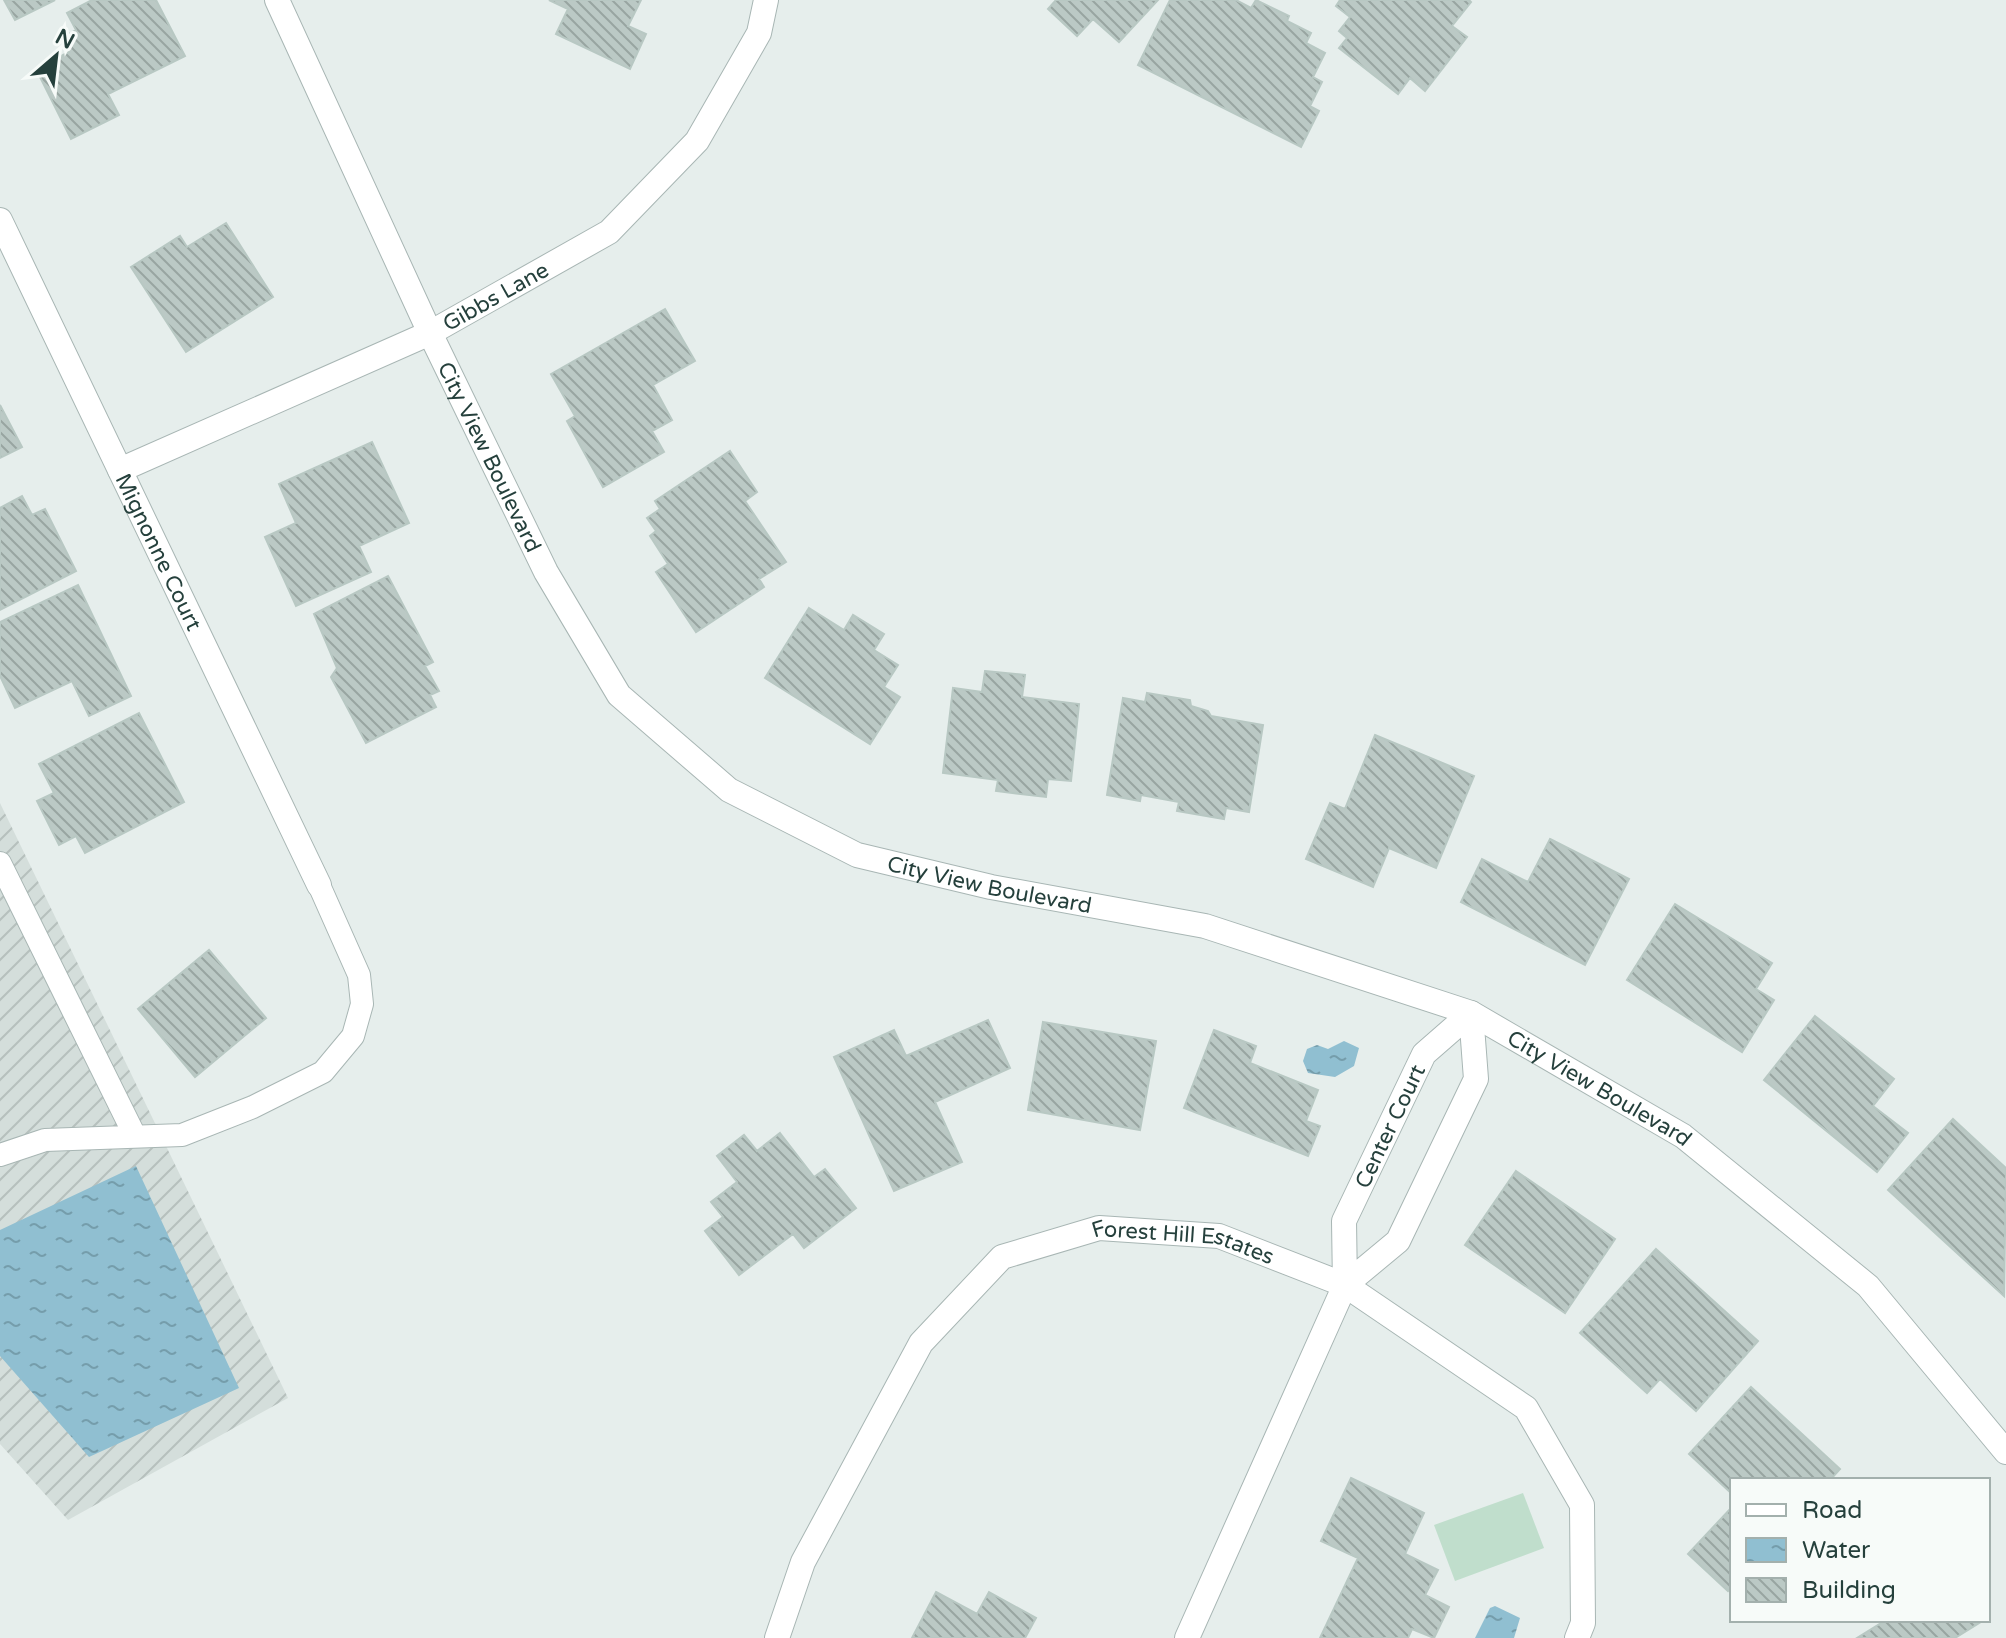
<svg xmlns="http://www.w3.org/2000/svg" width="2006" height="1638" font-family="'Varela Round',sans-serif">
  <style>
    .industrial { fill: url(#industrial-furrows) }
    .garden { fill: #c0decc }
    .water { fill: url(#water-ripples) }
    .building { fill: url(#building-back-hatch); stroke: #b8c8c3; stroke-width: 2 }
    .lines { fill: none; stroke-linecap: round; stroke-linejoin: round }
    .lane-casing { stroke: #a8b6b4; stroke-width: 24 }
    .street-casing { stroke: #a8b6b4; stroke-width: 26 }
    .lane { stroke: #fff; stroke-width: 22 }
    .street { stroke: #fff; stroke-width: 24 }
    .labels { text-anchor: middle; stroke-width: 7; stroke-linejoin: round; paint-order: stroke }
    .street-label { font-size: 22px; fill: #25403c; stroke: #f7fbf9 }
  </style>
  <defs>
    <pattern id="industrial-furrows" width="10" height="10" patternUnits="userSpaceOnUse" patternTransform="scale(2)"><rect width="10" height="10" fill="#d4dedb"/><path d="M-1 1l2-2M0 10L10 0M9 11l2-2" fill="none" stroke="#b6c0bd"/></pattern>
    <pattern id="water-ripples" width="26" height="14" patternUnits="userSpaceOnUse" patternTransform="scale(2)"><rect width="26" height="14" fill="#90bfd1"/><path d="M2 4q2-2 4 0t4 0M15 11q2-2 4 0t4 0" fill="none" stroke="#759dab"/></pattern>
    <pattern id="building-back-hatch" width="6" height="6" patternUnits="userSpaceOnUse" patternTransform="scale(2)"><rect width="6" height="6" fill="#bbc9c5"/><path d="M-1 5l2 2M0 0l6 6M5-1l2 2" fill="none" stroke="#98a5a1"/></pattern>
  </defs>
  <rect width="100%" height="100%" fill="#e6eeec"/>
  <path class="industrial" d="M0,803L288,1398L68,1520L0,1444Z"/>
  <path class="garden" d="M1523,1493L1544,1548L1455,1581L1434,1525Z"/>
  <path class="water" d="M1344,1041L1359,1048L1354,1066L1335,1077L1308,1073L1303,1061L1307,1049L1317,1045L1328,1049Z
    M136,1166L239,1388L89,1457L0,1356V1230Z
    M1495,1606L1520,1618L1514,1638H1475L1490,1608Z"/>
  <path class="building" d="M4,0H55L15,20Z
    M92,0H156L185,56L108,94L119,115L71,139L36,69L69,52L62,38L76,30L67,13Z
    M549,0H641L628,26L646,34L630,69L556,34L568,9Z
    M1056,0H1158L1119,42L1093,19L1077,36L1048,9Z
    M1170,0H1236L1251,8L1256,0L1289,16L1287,21L1311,33L1306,43L1325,53L1313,77L1322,82L1310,106L1319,111L1301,147L1138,65Z
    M1340,0H1469L1471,2L1452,26L1467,37L1425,91L1410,78L1398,94L1339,48L1347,38L1339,31L1350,17L1336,6Z
    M226,223L273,297L186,352L131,267L180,236L187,247Z
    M665,309L695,361L653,385L672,420L652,431L664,452L603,487L567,421L575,416L551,374Z
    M0,405L22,447L0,458Z
    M372,442L409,523L359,546L371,572L296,606L265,537L296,523L279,484Z
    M730,451L757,492L745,501L786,562L759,579L764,587L696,632L656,572L668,564L650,536L656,531L647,518L660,509L655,501Z
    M22,496L32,515L45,509L76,571L0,610V508Z
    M388,576L433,662L425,666L439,691L430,695L436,707L366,743L331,677L337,668L314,614Z
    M78,585L131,696L89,716L72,681L15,708L0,676V622Z
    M809,608L844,630L853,615L884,634L874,650L898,665L884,687L900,697L870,744L765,678Z
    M985,671L1025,675L1022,697L1079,704L1071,781L1048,779L1046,797L996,791L998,780L943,773L953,688L982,692Z
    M1147,693L1190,700L1191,706L1208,711L1211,716L1263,725L1249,812L1226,808L1224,819L1177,811L1179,802L1141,795L1140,801L1107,795L1123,698L1145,702Z
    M139,713L184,802L85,853L76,836L59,845L37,801L54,793L39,764Z
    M1375,735L1474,776L1436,868L1389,848L1373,887L1306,859L1330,803L1345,809Z
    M1550,839L1629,879L1585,965L1461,902L1482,859L1528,882Z
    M1675,904L1772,963L1756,989L1774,1000L1742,1052L1627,980Z
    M209,950L266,1018L195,1077L138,1009Z
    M1815,1016L1894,1079L1873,1106L1908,1133L1877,1172L1764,1080Z
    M988,1020L1010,1068L935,1102L962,1162L894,1191L834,1057L894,1030L906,1056Z
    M1043,1022L1156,1041L1140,1130L1028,1110Z
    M1214,1030L1256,1046L1250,1063L1318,1090L1306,1121L1320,1126L1308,1156L1184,1108Z
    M1953,1119L2006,1168L2004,1296L1888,1190Z
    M780,1133L814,1177L825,1169L856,1208L804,1248L793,1234L739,1275L705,1231L723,1217L711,1202L737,1182L717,1156L744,1135L757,1151Z
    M1516,1171L1615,1239L1565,1313L1465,1245Z
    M1656,1249L1758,1341L1696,1411L1660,1379L1647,1393L1580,1333Z
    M1751,1387L1840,1469L1830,1480H1732V1494L1689,1454Z
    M1351,1478L1424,1513L1405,1554L1438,1570L1425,1595L1449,1607L1434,1638L1412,1629L1408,1638H1320L1358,1558L1321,1541Z
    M1732,1507V1587L1728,1591L1688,1554Z
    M936,1592L977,1614L989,1592L1036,1618L1025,1638H912Z
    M1886,1620H1984L1955,1638H1857Z"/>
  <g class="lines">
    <defs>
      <path id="lane" d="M0,863L135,1136
        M0,1155L45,1140L182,1135L253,1107L323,1072L353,1036L362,1004L359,975L319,885"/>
      <g id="street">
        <path id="s1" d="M277,0L430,333L546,572L619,695L729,790L857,855L991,887L1205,926L1471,1013L1683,1136L1868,1286L2006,1452"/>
        <path id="s2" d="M0,220L319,885"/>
        <path id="s3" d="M120,470L430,333L609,232L697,141L759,33L766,0"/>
        <path id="s4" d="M777,1638L803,1562L921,1343L1002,1257L1099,1228L1219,1236L1345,1285L1526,1408L1582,1505L1583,1623L1577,1638"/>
        <path id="s5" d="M1187,1638L1345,1285L1344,1221L1424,1054L1471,1013L1476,1079L1398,1241L1345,1285"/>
      </g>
    </defs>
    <use href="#lane" class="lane-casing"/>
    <use href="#street" class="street-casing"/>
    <use href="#lane" class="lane"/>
    <use href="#street" class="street"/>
  </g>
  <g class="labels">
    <g class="street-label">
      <text dy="8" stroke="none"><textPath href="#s3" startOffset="414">Gibbs Lane</textPath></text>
      <text dy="8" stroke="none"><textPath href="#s1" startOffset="504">City View Boulevard</textPath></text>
      <text dy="8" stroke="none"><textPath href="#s2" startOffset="368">Mignonne Court</textPath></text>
      <text dy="8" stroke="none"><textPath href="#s1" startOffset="1200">City View Boulevard</textPath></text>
      <text dy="8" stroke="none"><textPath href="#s1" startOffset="1848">City View Boulevard</textPath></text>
      <text dy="8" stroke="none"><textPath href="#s5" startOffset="556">Center Court</textPath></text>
      <text dy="8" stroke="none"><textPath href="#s4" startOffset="634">Forest Hill Estates</textPath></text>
    </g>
  </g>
  <rect x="1730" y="1478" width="260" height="144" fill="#f7fbf9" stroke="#a3b0ad" stroke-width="2"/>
  <rect x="1746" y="1504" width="40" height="12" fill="#ffffff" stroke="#a3b0ad" stroke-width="2"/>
  <text x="1802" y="1518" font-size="24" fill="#25403c">Road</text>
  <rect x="1746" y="1538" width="40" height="24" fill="url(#water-ripples)" stroke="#a3b0ad" stroke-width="2"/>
  <text x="1802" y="1558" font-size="24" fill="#25403c">Water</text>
  <rect x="1746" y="1578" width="40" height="24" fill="url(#building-back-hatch)" stroke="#a3b0ad" stroke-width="2"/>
  <text x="1802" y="1598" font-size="24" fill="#25403c">Building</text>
  <g transform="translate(56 56) rotate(28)" stroke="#f7fbf9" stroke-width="6" paint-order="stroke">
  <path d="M0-6L14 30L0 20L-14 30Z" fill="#25403c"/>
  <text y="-12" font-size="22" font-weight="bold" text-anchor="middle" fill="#25403c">N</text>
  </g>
</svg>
